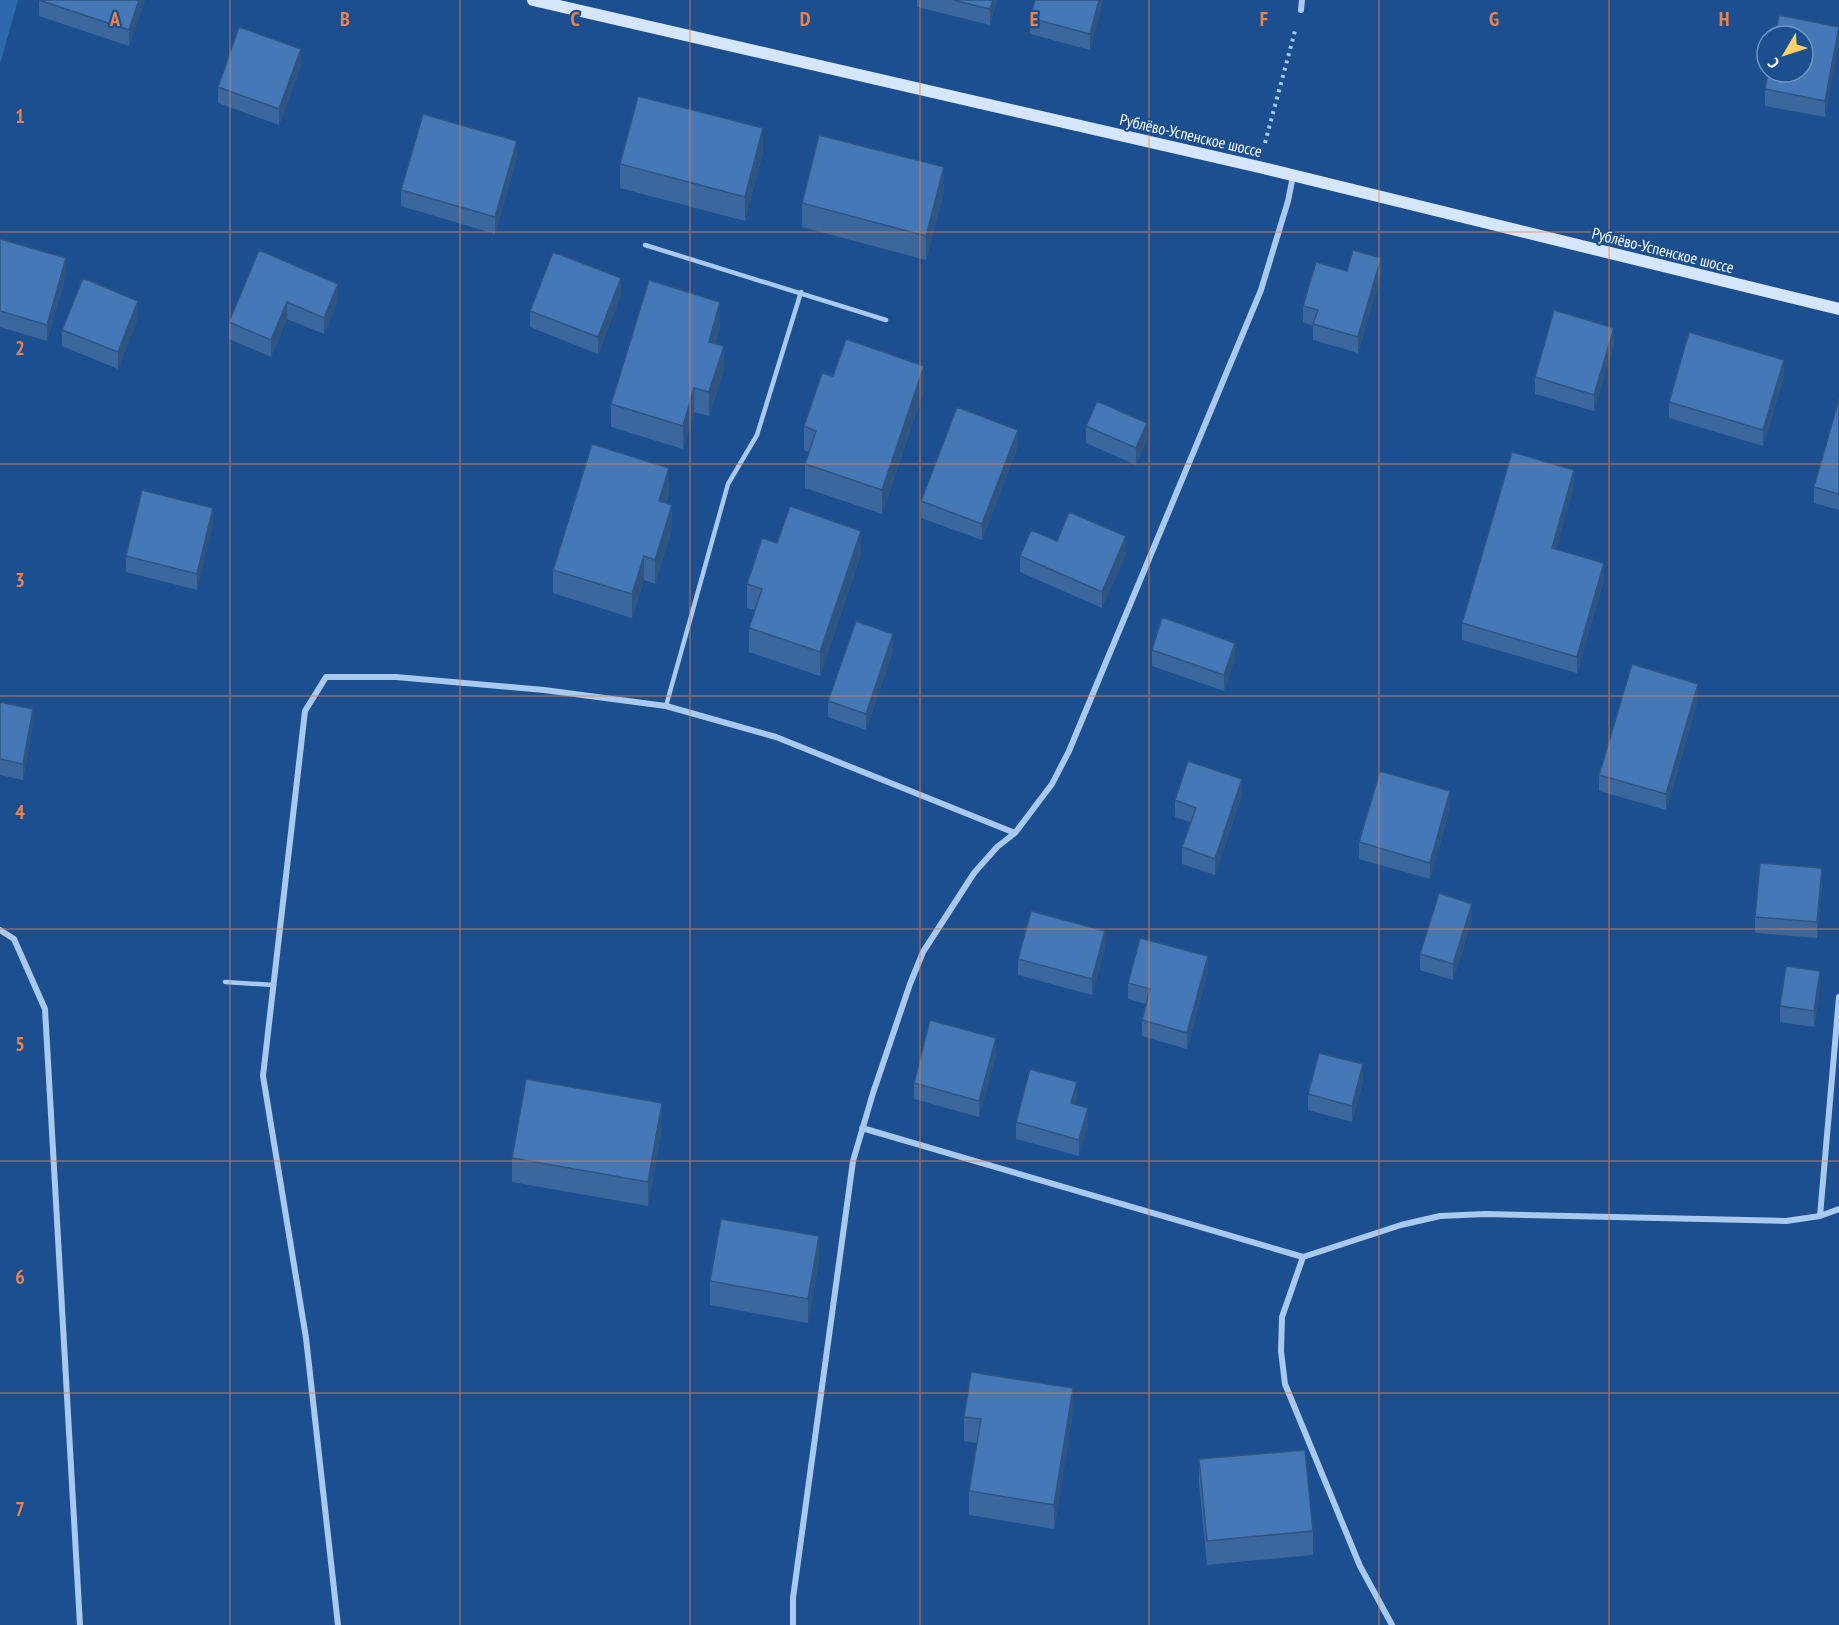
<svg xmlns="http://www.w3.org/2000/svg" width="1839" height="1625" font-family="'PT Sans Narrow',sans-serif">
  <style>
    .green { fill: #2e69ad }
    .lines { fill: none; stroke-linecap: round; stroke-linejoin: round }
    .path { stroke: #a9c9ee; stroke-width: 4; stroke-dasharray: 3 4.5; stroke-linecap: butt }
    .service { stroke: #a9c9ee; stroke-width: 4.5 }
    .minor { stroke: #a9c9ee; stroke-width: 6 }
    .secondary { stroke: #d6e6fa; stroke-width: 12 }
    .wall { fill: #3a679d }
    .shaded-wall { fill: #305480 }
    .building { fill: #4478b7; stroke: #305480; stroke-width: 1.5 }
    .grid { fill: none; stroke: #ee8249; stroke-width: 1.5; stroke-opacity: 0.55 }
    .labels { text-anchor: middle; stroke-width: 4.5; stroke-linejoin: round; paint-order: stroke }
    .street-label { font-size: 16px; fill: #fff; stroke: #1b4f8f }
    .grid-label { font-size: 20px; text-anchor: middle; font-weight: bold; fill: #ee8249; stroke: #1b4f8f; stroke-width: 4.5; stroke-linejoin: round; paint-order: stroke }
  </style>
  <rect width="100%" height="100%" fill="#1b4f8f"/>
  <path class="green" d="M0,0H18L0,64Z"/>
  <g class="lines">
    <path class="path" d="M1265,143L1295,31"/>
    <path class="service" d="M645,245L886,320
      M666,706L728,484L757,435L801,292
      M225,982L273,985"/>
    <path class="minor" d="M1301,10L1302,0
      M0,930L14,939L45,1009L80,1625
      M862,1128L1303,1257L1401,1225L1440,1216L1485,1214L1786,1221L1820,1216L1839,1209
      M1820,1216L1839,997
      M1303,1257L1282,1317L1281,1351L1285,1384L1360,1566L1392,1625
      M338,1625L306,1338L263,1076L305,711L326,677H396L544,690L666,706L776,737L1015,833
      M793,1625V1598L853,1161L873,1093L910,984L923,952L974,873L997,847L1015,833L1052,784L1069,751L1261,290L1288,201L1293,176"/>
    <path class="secondary" d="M533,0L1259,167L1839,309"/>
  </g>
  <path class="wall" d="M39,0H145L129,46L39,16Z
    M917,0H997L990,25L917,7Z
    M1103,0L1090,50L1030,34V18Z
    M1839,27L1825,117L1765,106V89Z
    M301,66L279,125L218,103V87Z
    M763,152L745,221L620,188V164Z
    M517,157L495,234L401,206V190Z
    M944,191L926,260L802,227V203Z
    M0,239L66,274L47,341L0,327Z
    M259,250L338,300L324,334L287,319L271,357L229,339V322Z
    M1347,271L1381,274L1358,353L1313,340V326L1303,322V306Z
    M621,295L598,354L530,327V311Z
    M138,317L118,369L62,346V330Z
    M720,326L715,344L724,370L709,416L694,412L683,449L611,427V404Z
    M1614,344L1594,411L1535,394V377Z
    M833,376L924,390L882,514L805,488V464L809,452L804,450V426Z
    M1784,376L1763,446L1669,418V402Z
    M1839,399V510L1814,503V487Z
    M1086,426L1147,439L1136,465L1086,443Z
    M1018,446L982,540L921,518V501Z
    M1574,486L1556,549L1604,579L1577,673L1462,640V623Z
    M669,492L666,504L672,529L655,584L644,580L632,618L553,593V570Z
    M213,524L197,590L126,572V556Z
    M1057,541L1126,553L1102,608L1020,572V556Z
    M777,543L861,554L820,676L749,652V628L755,610L747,608V584Z
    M1152,650L1235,659L1224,691L1152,666Z
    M893,651L866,730L828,717V701Z
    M1698,700L1666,810L1599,791V775Z
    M0,702L33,725L23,780L0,775Z
    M1242,795L1215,875L1182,864V847L1190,822L1175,817V800Z
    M1450,808L1430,879L1359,859V842Z
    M1822,885L1817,938L1755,933V917Z
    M1472,920L1453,980L1420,970V954Z
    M1105,947L1092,995L1018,975V959Z
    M1208,972L1187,1049L1142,1036V1020L1146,1004L1128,999V983Z
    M1820,987L1814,1027L1780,1022V1006Z
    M996,1055L979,1117L914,1099V1083Z
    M1363,1081L1352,1122L1308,1110V1094Z
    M1077,1098L1075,1104L1088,1124L1079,1156L1016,1139V1122Z
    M662,1127L648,1206L512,1182V1158Z
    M819,1260L808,1323L710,1305V1281Z
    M1073,1412L1054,1529L969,1515V1491L977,1443L964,1441V1417Z
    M1199,1459L1313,1531V1555L1207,1565L1199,1483Z"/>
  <path class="shaded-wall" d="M139,0H145L129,46V30Z
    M993,0H997L990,25V9Z
    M1099,0H1103L1090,50V34Z
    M1839,28V45L1825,117V101Z
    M301,49V66L279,125V109Z
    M763,128V152L745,221V197Z
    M517,141V157L495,234V217Z
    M944,167V191L926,260V236Z
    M66,258V274L47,341V325Z
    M1381,258V274L1358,353V337Z
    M621,278V295L598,354V337Z
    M338,284V300L324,334V318Z
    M138,301V317L118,369V352Z
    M287,302V319L271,357V340Z
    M720,302V326L709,366V342Z
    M1614,328V344L1594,411V395Z
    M724,346V370L709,416V392Z
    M1784,360V376L1763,446V430Z
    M924,366V390L882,514V490Z
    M694,388V412L683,449V426Z
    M1147,423V439L1136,465V448Z
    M1018,430V446L982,540V524Z
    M669,468V492L659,525V501Z
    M1574,470V486L1552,564V548Z
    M672,505V529L655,584V560Z
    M213,508V524L197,590V574Z
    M861,531V554L820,676V652Z
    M1126,536V553L1102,608V592Z
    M644,556V580L632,618V594Z
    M1604,563V579L1577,673V657Z
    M893,634V651L866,730V714Z
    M1235,643V659L1224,691V675Z
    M1698,684V700L1666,810V794Z
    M33,709V725L23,780V764Z
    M1242,779V795L1215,875V859Z
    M1450,791V808L1430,879V863Z
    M1822,868V885L1817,938V922Z
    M1472,904V920L1453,980V964Z
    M1105,931V947L1092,995V979Z
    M1208,956V972L1187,1049V1033Z
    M1820,971V987L1814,1027V1011Z
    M996,1038V1055L979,1117V1101Z
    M1363,1064V1081L1352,1122V1106Z
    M1077,1082V1098L1071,1119V1103Z
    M662,1103V1127L648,1206V1182Z
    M1088,1108V1124L1079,1156V1140Z
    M819,1236V1260L808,1323V1299Z
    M1073,1388V1412L1054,1529V1505Z"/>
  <path class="building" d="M39,0H139L129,30Z
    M953,0H993L990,9Z
    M1035,0H1099L1090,34L1030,18Z
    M1779,15L1839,27L1825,101L1765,89L1768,72H1803V36H1775Z
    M239,27L301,49L279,109L218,87Z
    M638,96L763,128L745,197L620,164Z
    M423,114L517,141L495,217L401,190Z
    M819,135L944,167L926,236L802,203Z
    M0,239L66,258L47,325L0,311Z
    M259,250L338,284L324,318L287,302L271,340L229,322Z
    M1353,250L1381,258L1358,337L1313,324L1318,310L1303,306L1316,262L1347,271Z
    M553,252L621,278L598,337L530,311Z
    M83,278L138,301L118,352L62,330Z
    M649,280L720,302L709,342L724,346L709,392L694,388L683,426L611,404Z
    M1554,310L1614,328L1594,395L1535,377Z
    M1689,332L1784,360L1763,430L1669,402Z
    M846,339L924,366L882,490L805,464L816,431L804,426L822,373L833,376Z
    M1839,399V494L1814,487Z
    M1097,401L1147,423L1136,448L1086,426Z
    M957,407L1018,430L982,524L921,501Z
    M592,444L669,468L659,501L672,505L655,560L644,556L632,594L553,570Z
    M1512,452L1574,470L1552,548L1604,563L1577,657L1462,623Z
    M142,490L213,508L197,574L126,556Z
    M790,506L861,531L820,652L749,628L762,589L747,584L762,538L777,543Z
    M1069,512L1126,536L1102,592L1020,556L1031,530L1057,541Z
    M1162,617L1235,643L1224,675L1152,650Z
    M856,621L893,634L866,714L828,701Z
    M1632,664L1698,684L1666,794L1599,775Z
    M0,702L33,709L23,764L0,759Z
    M1188,761L1242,779L1215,859L1182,847L1196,808L1175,800Z
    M1380,771L1450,791L1430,863L1359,842Z
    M1760,863L1822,868L1817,922L1755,917Z
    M1439,893L1472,904L1453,964L1420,954Z
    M1031,911L1105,931L1092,979L1018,959Z
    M1140,938L1208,956L1187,1033L1142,1020L1150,989L1128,983Z
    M1786,966L1820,971L1814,1011L1780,1006Z
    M930,1020L996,1038L979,1101L914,1083Z
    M1319,1053L1363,1064L1352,1106L1308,1094Z
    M1030,1069L1077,1082L1071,1103L1088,1108L1079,1140L1016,1122Z
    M526,1079L662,1103L648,1182L512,1158Z
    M721,1219L819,1236L808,1299L710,1281Z
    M971,1372L1073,1388L1054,1505L969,1491L981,1419L964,1417Z
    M1305,1450L1313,1531L1207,1541L1199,1459Z"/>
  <path class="grid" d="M230,0V1625M460,0V1625M690,0V1625M920,0V1625M1149,0V1625M1379,0V1625M1609,0V1625M0,232H1839M0,464H1839M0,696H1839M0,929H1839M0,1161H1839M0,1393H1839"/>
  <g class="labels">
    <g class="street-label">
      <text transform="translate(1191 135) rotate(13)" y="6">Рублёво-Успенское шоссе</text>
      <text transform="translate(1663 250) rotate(14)" y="6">Рублёво-Успенское шоссе</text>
    </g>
  </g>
  <g class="grid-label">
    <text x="115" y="26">A</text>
    <text x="345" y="26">B</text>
    <text x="575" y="26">C</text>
    <text x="805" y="26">D</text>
    <text x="1034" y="26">E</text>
    <text x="1264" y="26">F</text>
    <text x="1494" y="26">G</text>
    <text x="1724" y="26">H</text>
    <text x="20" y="123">1</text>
    <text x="20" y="355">2</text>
    <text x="20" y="587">3</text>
    <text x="20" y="819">4</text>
    <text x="20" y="1051">5</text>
    <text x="20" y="1284">6</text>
    <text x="20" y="1516">7</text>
  </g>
  <g transform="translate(1785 54) rotate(231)"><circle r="28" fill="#1b4f8f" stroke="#7695bc" stroke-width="1.5"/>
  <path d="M0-4.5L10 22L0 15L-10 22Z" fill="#ffd166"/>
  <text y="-9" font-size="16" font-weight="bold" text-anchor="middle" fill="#ffffff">С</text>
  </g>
</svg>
